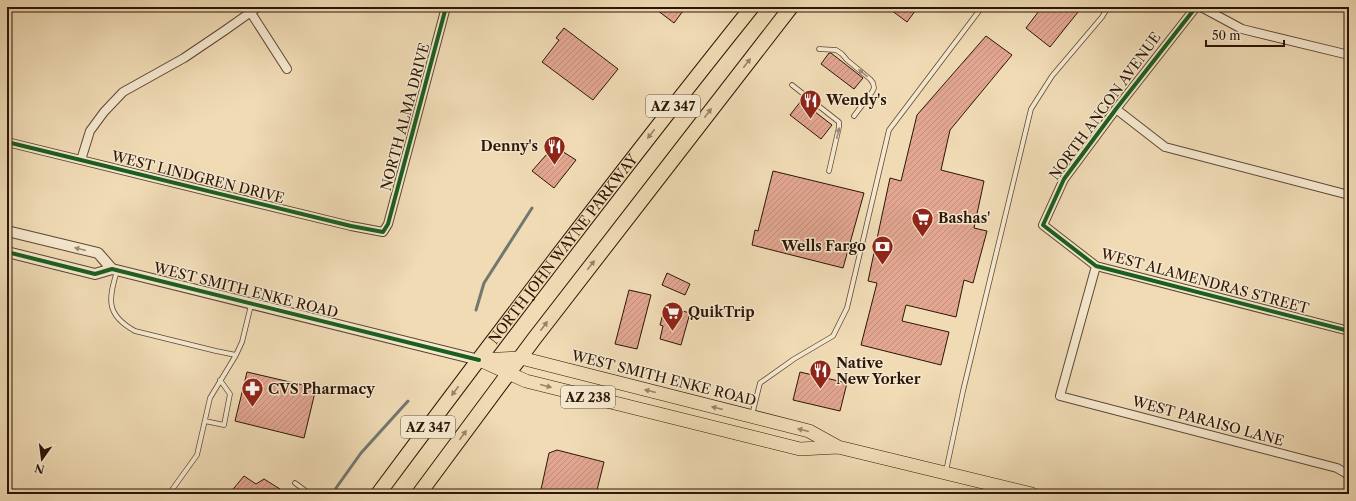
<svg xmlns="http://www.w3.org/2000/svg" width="1356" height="501" font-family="'Libre Caslon Text',serif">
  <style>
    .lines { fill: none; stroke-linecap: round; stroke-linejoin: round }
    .stream { stroke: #707871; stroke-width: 3 }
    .building { fill: url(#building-hatch); stroke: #2c1608 }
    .service-casing { stroke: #5d4733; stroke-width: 5.5 }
    .minor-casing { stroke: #5d4733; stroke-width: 10 }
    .tertiary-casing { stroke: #5d4733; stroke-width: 12 }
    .primary-casing { stroke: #2c1608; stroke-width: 14 }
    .trunk-casing { stroke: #2c1608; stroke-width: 16 }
    .service { stroke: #f5e8cf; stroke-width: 4 }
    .minor { stroke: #f5e8cf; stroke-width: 8 }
    .tertiary { stroke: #f5e8cf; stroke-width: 10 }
    .primary { stroke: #f0dbb5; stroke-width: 13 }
    .trunk { stroke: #f0dbb5; stroke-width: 14 }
    .cycleway-casing { stroke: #f5e8cf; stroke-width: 6 }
    .cycleway { stroke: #1b5e20; stroke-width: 4 }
    .oneway { fill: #988267 }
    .oneway2 { fill: #9b8a75 }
    .labels { text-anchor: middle; stroke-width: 3; stroke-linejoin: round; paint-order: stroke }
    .shield { fill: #f5e8cf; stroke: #685544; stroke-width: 1 }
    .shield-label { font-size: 13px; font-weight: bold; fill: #2c1608 }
    .poi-label { font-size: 14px; font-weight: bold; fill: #2c1608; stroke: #f5e8cf; text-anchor: start }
    .street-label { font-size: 14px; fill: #2c1608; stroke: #f5e8cf }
  </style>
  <defs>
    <pattern id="building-hatch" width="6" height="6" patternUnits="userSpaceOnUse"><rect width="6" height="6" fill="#e2a691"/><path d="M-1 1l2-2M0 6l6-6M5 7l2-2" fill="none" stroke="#c28e7c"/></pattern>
  </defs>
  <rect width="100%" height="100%" fill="#f0dbb5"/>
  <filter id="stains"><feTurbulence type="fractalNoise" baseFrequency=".005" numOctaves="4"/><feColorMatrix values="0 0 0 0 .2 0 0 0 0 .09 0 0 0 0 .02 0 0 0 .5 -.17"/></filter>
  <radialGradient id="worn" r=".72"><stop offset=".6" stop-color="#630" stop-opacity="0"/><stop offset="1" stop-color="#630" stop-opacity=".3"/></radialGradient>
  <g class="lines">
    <path class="stream" d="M476,310L484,283L532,208
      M336,488L361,453L408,401"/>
  </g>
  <path class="building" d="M653,7H686L674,23Z
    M887,7H918L907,22Z
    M1042,7H1082L1050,47L1026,28Z
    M564,28L618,69L593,100L542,62L559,40L556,38Z
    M986,36L1012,55L950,130L941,170L984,181L974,228L987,231L973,283L964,280L956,317L906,305L902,321L949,332L941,365L861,345L877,283L868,281L890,178L901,181L917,115Z
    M829,53H831L863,78L854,89L821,64Z
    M801,101L832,125L821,139L790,115Z
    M554,146L576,160L554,188L532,171Z
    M773,171L864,193L843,268L752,245L755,230L758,231Z
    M667,273L690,284L685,295L662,285Z
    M629,290L651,295L637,349L615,344Z
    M671,308L690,313L681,345L660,339L663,326L660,325L663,314L669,316Z
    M247,372L316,388L304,438L235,421Z
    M800,372L847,383L840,411L793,400Z
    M557,450L604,462L596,494H540L549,453Z
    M244,476L256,484L264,479L280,489L276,494H229Z"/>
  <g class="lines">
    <defs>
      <path id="service" d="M819,49L836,50L842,54L847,60L870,79L873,83L874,88L872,92L854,116
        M792,85L839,122V127L829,171
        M117,271C108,300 106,315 135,331L216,351L236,355
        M752,415L760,383L794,359L833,336L847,308L889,130L982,7
        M205,421L224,425L230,394L220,380
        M946,471L963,391L1031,109L1052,76L1102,17L1108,7
        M295,483L310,494
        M169,494L197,455L210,398L236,355L242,342L251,305"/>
      <path id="minor" d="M1196,7L1116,109L1064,179L1043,225L1096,266L1349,331
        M1201,7L1242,29L1349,55
        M251,13L287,69
        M1116,109L1165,147L1349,195
        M7,142L351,226L383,232L388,224L446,7
        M81,160L90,131L104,112L123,92L184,58L224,31L258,7
        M1096,266L1060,396L1337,468L1349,475"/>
      <path id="tertiary" d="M7,231L98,253L112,269
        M7,252L95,274L112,269L479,360"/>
      <path id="primary" d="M479,360L521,358L809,431L838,447L1032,494
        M482,361L526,381L800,449L838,447"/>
      <g id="trunk">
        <path id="s1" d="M378,494C500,330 624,167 752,7"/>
        <path d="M419,494L534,339L791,7"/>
      </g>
    </defs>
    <use href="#service" class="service-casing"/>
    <use href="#minor" class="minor-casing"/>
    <use href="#tertiary" class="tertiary-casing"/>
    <use href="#primary" class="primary-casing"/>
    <use href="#trunk" class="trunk-casing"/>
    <use href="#service" class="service"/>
    <use href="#minor" class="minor"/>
    <use href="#tertiary" class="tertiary"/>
    <use href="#primary" class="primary"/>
    <use href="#trunk" class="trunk"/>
    <defs>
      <path id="cycleway" d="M1196,7L1116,109L1064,179L1043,225L1096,266L1349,331
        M7,142L351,226L383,232L388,224L446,7
        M7,252L95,274L112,269L479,360"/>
    </defs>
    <use href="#cycleway" class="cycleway-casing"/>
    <use href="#cycleway" class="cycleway"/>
  </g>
  <defs><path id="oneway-solid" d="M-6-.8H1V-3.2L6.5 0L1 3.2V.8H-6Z"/></defs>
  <g class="oneway">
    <use href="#oneway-solid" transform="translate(747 63) rotate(-52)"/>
    <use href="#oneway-solid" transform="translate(708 113) rotate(-53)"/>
    <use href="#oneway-solid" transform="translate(651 134) rotate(128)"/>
    <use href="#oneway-solid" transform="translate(591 265) rotate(-52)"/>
    <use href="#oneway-solid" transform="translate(544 326) rotate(-53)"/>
    <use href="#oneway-solid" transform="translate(546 386) rotate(14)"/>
    <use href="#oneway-solid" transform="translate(455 391) rotate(127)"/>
    <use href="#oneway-solid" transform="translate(650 391) rotate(-166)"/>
    <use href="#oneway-solid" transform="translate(717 408) rotate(-166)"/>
    <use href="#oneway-solid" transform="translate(803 430) rotate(-166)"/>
    <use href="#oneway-solid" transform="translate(463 435) rotate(-54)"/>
  </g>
  <g class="oneway2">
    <use href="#oneway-solid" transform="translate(863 73) rotate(-141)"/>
    <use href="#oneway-solid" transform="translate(838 133) rotate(-77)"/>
    <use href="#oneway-solid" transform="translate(80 249) rotate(-166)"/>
  </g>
  <defs>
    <symbol id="restaurant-pin" viewBox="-11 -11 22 30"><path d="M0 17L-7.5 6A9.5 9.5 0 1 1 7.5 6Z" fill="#8f2418" stroke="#f5e8cf"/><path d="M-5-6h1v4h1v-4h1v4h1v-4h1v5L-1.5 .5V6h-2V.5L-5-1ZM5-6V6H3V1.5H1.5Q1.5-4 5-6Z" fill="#fff"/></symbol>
    <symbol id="supermarket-pin" viewBox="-11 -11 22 30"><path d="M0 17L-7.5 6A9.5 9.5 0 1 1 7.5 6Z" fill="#8f2418" stroke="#f5e8cf"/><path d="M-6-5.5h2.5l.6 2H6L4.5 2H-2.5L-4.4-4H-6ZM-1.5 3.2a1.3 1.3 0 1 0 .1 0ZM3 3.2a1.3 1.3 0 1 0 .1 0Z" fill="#fff"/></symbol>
    <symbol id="bank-pin" viewBox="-11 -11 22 30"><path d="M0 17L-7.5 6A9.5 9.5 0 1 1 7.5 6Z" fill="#8f2418" stroke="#f5e8cf"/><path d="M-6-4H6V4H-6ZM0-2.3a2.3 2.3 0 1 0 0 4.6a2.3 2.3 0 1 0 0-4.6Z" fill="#fff"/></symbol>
    <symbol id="pharmacy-pin" viewBox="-11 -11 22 30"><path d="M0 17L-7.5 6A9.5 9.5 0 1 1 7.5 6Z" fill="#8f2418" stroke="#f5e8cf"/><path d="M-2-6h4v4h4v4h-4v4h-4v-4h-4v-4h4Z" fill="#fff"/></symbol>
  </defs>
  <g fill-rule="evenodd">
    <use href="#restaurant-pin" x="798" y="88" width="25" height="34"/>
    <use href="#restaurant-pin" x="542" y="134" width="25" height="34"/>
    <use href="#supermarket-pin" x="910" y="206" width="25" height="34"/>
    <use href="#bank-pin" x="870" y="234" width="25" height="34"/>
    <use href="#supermarket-pin" x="660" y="300" width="25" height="34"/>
    <use href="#restaurant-pin" x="808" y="358" width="25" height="34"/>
    <use href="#pharmacy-pin" x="240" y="376" width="25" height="34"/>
  </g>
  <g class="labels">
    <g class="shield">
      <rect x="646" y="95" width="54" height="22" rx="3"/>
      <rect x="561" y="386" width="54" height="22" rx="3"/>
      <rect x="401" y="416" width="54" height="22" rx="3"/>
    </g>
    <g class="shield-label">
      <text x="673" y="111">AZ 347</text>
      <text x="588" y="402">AZ 238</text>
      <text x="428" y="432">AZ 347</text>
    </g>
    <g class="poi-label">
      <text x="826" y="105">Wendy's</text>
      <text x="538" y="151" text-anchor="end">Denny's</text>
      <text x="938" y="223">Bashas'</text>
      <text x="866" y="251" text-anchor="end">Wells Fargo</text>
      <text x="688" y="317">QuikTrip</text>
      <text x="836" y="368">Native<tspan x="836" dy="16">New Yorker</tspan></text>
      <text x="268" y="394">CVS Pharmacy</text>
    </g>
    <g class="street-label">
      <text transform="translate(1105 106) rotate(-54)" y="5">NORTH ANCON AVENUE</text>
      <text transform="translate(405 117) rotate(-75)" y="5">NORTH ALMA DRIVE</text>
      <text transform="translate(198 177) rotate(14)" y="5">WEST LINDGREN DRIVE</text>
      <text dy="5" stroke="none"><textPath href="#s1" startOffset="307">NORTH JOHN WAYNE PARKWAY</textPath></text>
      <text transform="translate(1205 281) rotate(15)" y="5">WEST ALAMENDRAS STREET</text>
      <text transform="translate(246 290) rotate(14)" y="5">WEST SMITH ENKE ROAD</text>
      <text transform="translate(664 378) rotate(14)" y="5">WEST SMITH ENKE ROAD</text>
      <text transform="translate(1208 421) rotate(15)" y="5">WEST PARAISO LANE</text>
    </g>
  </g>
  <rect width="1356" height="501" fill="none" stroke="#f0dbb5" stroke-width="24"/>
  <rect x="8" y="8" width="1340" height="485" fill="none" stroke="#2c1608" stroke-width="2"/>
  <rect x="12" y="12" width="1332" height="477" fill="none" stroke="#2c1608"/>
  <g transform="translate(42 459) rotate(194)" stroke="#f5e8cf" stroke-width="3" paint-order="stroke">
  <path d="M0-3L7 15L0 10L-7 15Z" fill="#2c1608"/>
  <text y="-6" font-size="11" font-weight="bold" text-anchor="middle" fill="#2c1608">N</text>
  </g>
  <path d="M1206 40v6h78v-6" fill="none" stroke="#2c1608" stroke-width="2"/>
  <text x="1212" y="40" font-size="12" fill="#2c1608" stroke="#f5e8cf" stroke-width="3" paint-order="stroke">50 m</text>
  <rect width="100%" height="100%" filter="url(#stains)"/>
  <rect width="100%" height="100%" fill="url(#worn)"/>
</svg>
